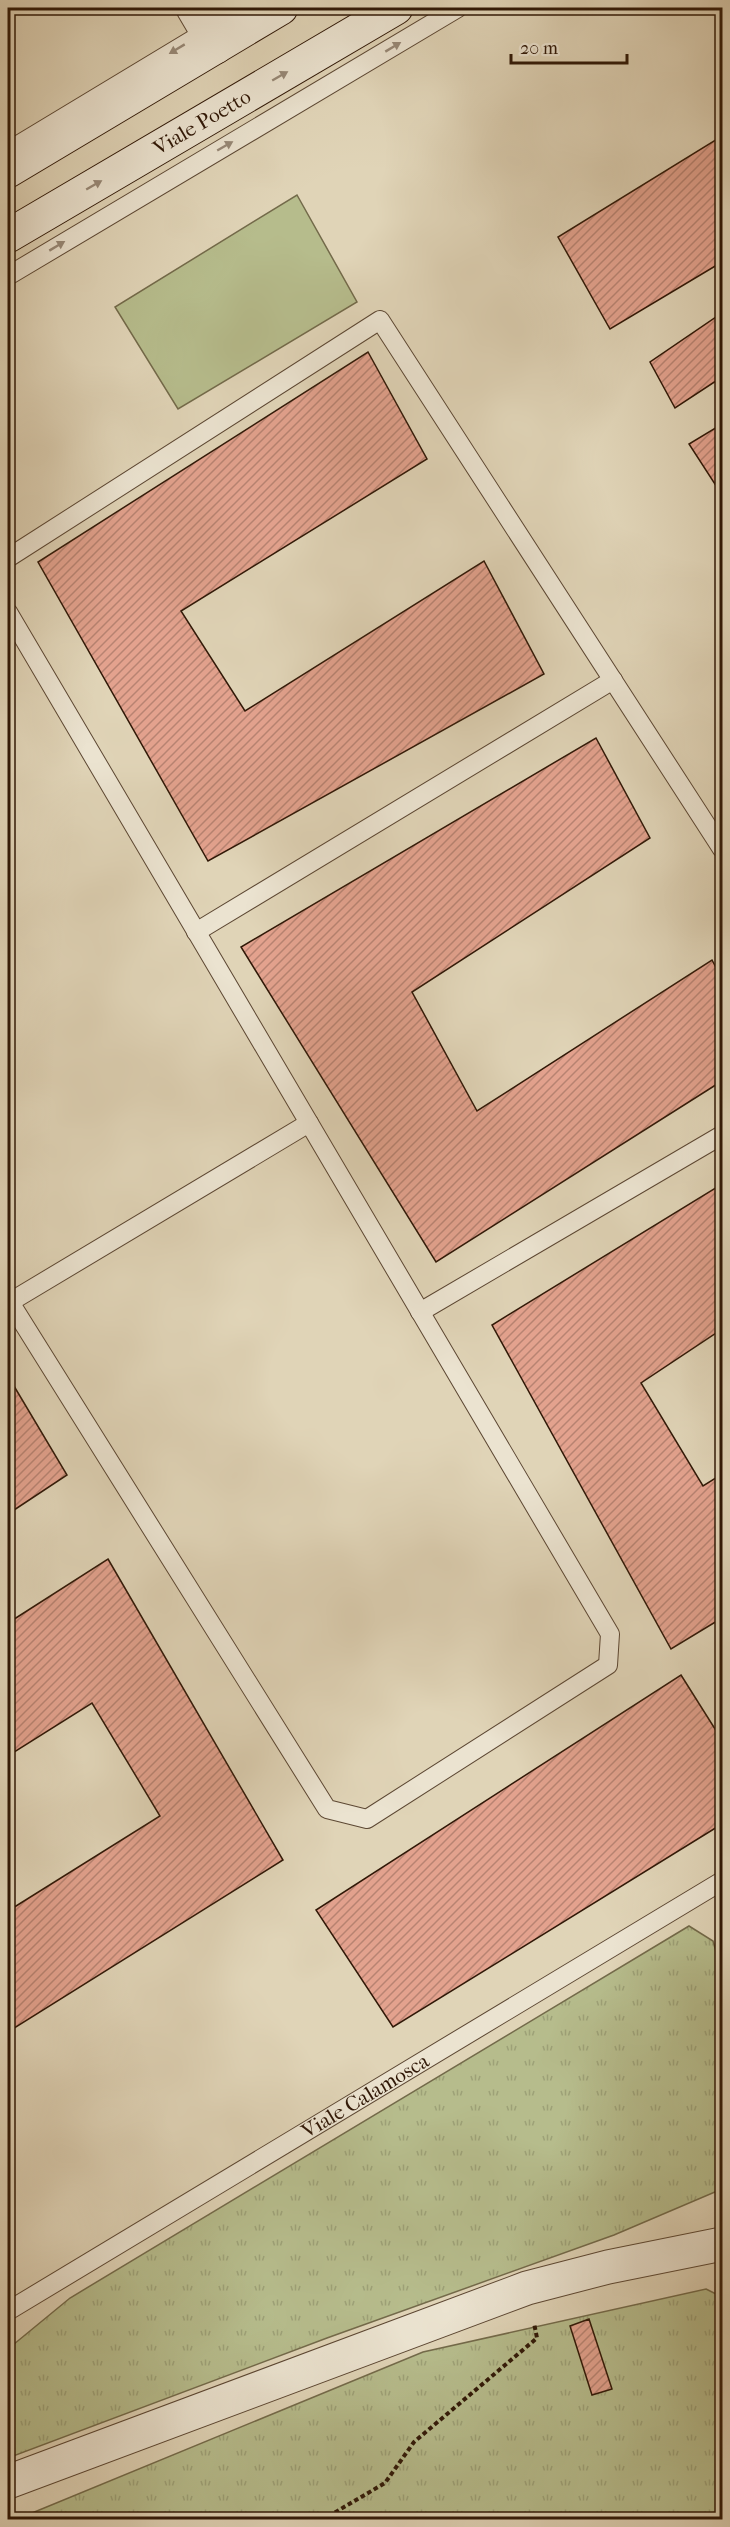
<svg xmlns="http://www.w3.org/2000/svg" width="730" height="2527" font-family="'IM FELL French Canon',serif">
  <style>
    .grass { fill: url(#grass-tufts); stroke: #736a4a; stroke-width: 1.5 }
    .pitch { fill: #b6bc8c; stroke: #736a4a; stroke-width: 1.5 }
    .building { fill: url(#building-hatch); stroke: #301807; stroke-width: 1.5 }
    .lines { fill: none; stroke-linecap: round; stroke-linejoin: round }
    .lane-casing { stroke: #5c4733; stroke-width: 20 }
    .street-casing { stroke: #5c4733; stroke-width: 35 }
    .secondary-casing { stroke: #301807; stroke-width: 35 }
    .path { stroke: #301807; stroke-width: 4; stroke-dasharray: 4.5 3; stroke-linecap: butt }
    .lane { stroke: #ebe3d0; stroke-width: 18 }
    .street { stroke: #ebe3d0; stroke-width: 33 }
    .secondary { stroke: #ebe3d0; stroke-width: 33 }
    .oneway { fill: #978876 }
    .labels { text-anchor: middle; stroke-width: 4.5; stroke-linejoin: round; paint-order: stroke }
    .street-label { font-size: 21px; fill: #301807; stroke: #ebe3d0 }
  </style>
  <defs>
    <pattern id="grass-tufts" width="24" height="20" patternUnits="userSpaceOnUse" patternTransform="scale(1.5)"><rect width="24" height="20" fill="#b6bc8c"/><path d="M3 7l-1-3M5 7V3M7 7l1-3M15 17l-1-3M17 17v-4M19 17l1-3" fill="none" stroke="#9da177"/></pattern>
    <pattern id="building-hatch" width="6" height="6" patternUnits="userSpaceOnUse" patternTransform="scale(1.5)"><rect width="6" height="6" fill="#e3a28e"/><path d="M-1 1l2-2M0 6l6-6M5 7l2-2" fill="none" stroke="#b88372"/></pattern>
  </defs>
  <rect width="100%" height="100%" fill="#e0d4b7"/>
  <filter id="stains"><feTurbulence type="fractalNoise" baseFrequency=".00333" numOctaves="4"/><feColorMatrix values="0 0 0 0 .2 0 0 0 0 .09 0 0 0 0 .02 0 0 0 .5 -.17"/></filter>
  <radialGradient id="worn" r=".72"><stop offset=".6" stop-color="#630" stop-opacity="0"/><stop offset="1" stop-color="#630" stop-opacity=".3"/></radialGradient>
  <path class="grass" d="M689,1926L713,1941L722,1973V2189L614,2235L327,2338L8,2458V2349L70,2298Z
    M706,2289L722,2297V2519L15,2520L423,2352Z"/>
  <path class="pitch" d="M297,195L357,302L178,409L115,307Z"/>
  <path class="building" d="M722,136V262L610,329L558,237Z
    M722,313V377L675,408L650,362Z
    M368,352L427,459L181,611L245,711L484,561L544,674L208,861L38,562Z
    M722,424V495L689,444Z
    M596,738L650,838L412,992L477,1111L712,960L722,979V1081L436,1262L241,947Z
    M722,1184V1329L641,1383L703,1486L722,1474V1618L671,1649L492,1325Z
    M8,1376L67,1475L8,1514Z
    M108,1559L283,1860L8,2032V1911L160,1816L92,1703L8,1756V1623Z
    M681,1675L722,1740V1824L393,2027L316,1910Z
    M589,2319L612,2389L592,2395L570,2326Z"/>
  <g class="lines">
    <defs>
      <g id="lane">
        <path d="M8,151L245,8"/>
        <path d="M8,276L458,8"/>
        <path d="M8,558L380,320L722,849"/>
        <path d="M8,612L610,1634L608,1665L367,1819L327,1809L8,1299"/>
        <path d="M196,932L613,680"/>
        <path d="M10,1302L309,1123"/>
        <path d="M420,1312L722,1135"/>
        <path id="s1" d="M8,2311L722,1881"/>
      </g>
      <path id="street" d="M193,8L216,47
        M8,2482L527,2288L608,2267L722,2244"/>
      <g id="secondary">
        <path d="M8,171L281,8"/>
        <path id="s2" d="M8,236L396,8"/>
      </g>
    </defs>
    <use href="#lane" class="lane-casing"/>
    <use href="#street" class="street-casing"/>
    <use href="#secondary" class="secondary-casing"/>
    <path class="path" d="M322,2520L385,2483L414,2442L537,2338L534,2323"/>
    <use href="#lane" class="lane"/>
    <use href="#street" class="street"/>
    <use href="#secondary" class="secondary"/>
  </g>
  <defs><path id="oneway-solid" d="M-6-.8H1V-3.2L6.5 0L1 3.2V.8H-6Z" transform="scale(1.5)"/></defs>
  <g class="oneway">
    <use href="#oneway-solid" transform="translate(393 47) rotate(-31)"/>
    <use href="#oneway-solid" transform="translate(177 49) rotate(149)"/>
    <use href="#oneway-solid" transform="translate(280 76) rotate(-30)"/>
    <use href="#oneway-solid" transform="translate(225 146) rotate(-30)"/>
    <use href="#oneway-solid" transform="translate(94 185) rotate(-30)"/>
    <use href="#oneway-solid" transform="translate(57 246) rotate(-31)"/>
  </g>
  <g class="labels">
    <g class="street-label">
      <text dy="7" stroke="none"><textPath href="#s2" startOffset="225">Viale Poetto</textPath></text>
      <text dy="7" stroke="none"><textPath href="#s1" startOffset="417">Viale Calamosca</textPath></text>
    </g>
  </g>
  <rect width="730" height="2527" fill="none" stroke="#e0d4b7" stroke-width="30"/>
  <rect x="9" y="9" width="712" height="2509" fill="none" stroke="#301807" stroke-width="3"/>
  <rect x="15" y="15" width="700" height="2497" fill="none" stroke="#301807" stroke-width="1.5"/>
  <path d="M511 54v9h116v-9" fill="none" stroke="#301807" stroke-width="3"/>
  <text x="520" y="54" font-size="18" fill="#301807" stroke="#ebe3d0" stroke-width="4.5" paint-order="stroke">20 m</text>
  <rect width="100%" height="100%" filter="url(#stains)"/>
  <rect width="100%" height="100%" fill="url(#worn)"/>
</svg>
